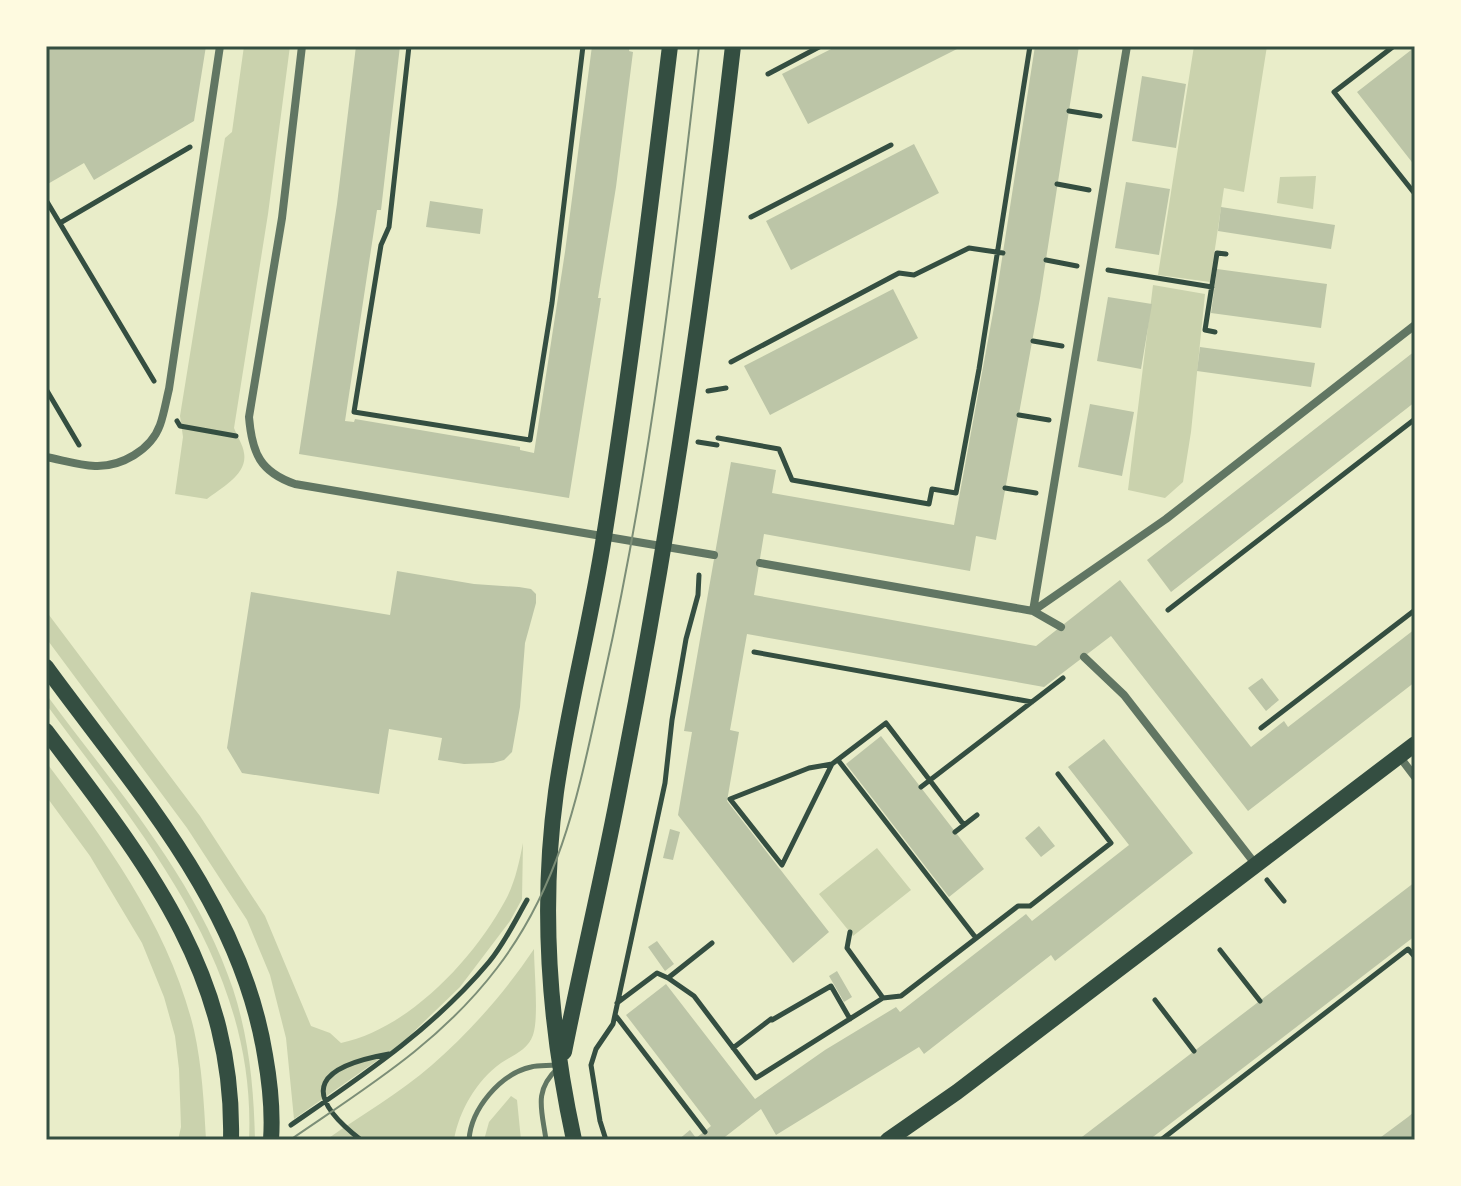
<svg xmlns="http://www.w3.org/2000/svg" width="1461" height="1186" font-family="Jost,sans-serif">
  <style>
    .green { fill: #cad2ad }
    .building { fill: #bcc5a7 }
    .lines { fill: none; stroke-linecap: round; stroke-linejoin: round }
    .path { stroke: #344e41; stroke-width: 5 }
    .service { stroke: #617663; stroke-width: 5 }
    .minor { stroke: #617663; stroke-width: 8 }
    .secondary { stroke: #344e41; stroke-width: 16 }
    .primary { stroke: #344e41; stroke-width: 16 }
    .tram { stroke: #7c8e77; stroke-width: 2 }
    .neatline { fill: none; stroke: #344e41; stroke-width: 3 }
  </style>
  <rect width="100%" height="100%" fill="#e9edc9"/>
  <path class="green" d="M244,46H290L268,214L234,428C237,436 243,445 244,453C248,474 221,488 207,499L175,494L183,437L180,416L225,138L232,132Z
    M1194,46H1267L1244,192L1224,188L1210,282L1158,275Z
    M1316,176L1313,209L1277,203L1280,177Z
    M1153,285L1205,294L1191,432L1183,482L1165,498L1128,490Z
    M46,611L200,816L265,916L311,1026L330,1033L341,1043C408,1029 473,960 505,901C515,883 519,863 523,843L522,899L510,921L460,987L402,1043L294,1119L286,1038L270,975L247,920L187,828L46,638Z
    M46,694C114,786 196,878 233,989C249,1038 254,1089 255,1140H249C257,966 143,835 46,704Z
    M46,762C107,843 170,929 194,1030C202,1066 204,1103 206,1140H178L181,1127L179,1069L175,1036L164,997L142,943L90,856L46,796Z
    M877,848L911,890L853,936L819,894Z
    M534,949C534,969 539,1019 533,1035C528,1050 513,1055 501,1063C476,1081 459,1111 454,1140H326C361,1115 400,1093 432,1065C471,1031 505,992 534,949Z
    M511,1096L517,1100L521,1140H484L489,1122Z"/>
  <path class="building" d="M46,46H206L194,121L94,180L84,163L46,185Z
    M356,46H400L381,210H377L345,421L354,422L355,419L520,447V450L534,453L565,252L592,46H630L629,51L633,52L616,187L598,298H601L569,498L299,454L337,204Z
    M837,46H955L957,49L808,124L782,74Z
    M1035,46H1079L1040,298L996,540L976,536L970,571L764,534L754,595L1036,646L1120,580L1251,747L1284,721L1288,727L1415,629V682L1248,811L1111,636L1044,687L747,634L730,730L739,732L727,801L829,932L793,963L678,815L692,732L684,731L731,462L776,470L772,493L954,525L997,291Z
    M1415,47V166L1357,92Z
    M1142,76L1186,84L1176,148L1132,141Z
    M914,144L939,193L791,270L766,221Z
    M1126,182L1170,189L1159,255L1115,248Z
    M430,201L483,209L480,234L426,227Z
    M1221,207L1335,225L1331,249L1218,231Z
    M1217,269L1327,284L1321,328L1211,313Z
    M893,289L918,338L770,415L744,366Z
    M1108,297L1152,304L1141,369L1097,361Z
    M1200,347L1315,363L1311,387L1197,371Z
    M1415,351V402L1171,592L1147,560Z
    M1090,404L1134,412L1122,476L1078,467Z
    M397,571L474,584L519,587L531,589L536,594V603L525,643L520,707L512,752L504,760L493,763L464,764L438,760L442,738L389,729L379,794L242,773L227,748L251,592L390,615Z
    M1262,678L1279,700L1266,711L1248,688Z
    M881,736L984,869L949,897L846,764Z
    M1104,739L1193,853L1055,961L1051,955L924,1054L919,1047L776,1135L761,1109L721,1140H678L690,1130L696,1138L711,1126L626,1015L666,984L755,1099L825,1050L896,1007L900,1012L1026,914L1032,921L1129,845L1068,767Z
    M1039,826L1055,846L1041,857L1025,838Z
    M670,829L680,832L673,860L663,858Z
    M1415,882V936L1149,1140H1078Z
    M657,941L674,964L665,971L648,947Z
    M837,971L852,997L844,1002L829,976Z
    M1415,1111V1140H1377L1408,1117Z"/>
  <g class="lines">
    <path class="path" d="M409,46L389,227L381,245L354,412L530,440L552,303L583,46
      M1394,46L1334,92L1415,194
      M768,74L821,46
      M1069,111L1100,116
      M1057,184L1089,190
      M46,200L154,381
      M751,217L891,145
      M60,223L190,147
      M1046,260L1077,266
      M1108,270L1212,287
      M1215,332L1205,330L1217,253L1226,254
      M1033,341L1062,346
      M731,362L899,273L914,275L969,248L1003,253
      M46,389L79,445
      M708,391L726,388
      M1019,415L1049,420
      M177,421L180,426L236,436
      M718,438L779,449L792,480L929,504L932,489L956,493L979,369L1030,46
      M698,442L717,445
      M1005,488L1036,493
      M1168,610L1415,419
      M754,652L1032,702
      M1261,728L1415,610
      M838,760L976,938
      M832,764L809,768L730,799L782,865L832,764L886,723L964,825
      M921,787L1063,678
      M955,832L977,815
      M1267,880L1284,901
      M850,932L847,948L883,998
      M1220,950L1260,1001
      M668,978L694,996L756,1078L883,998L901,996L1018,906H1030L1111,843L1058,774
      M1155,1000L1194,1051
      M617,1003L657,973L668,978L712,943
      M616,1016L705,1132
      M772,1020L831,986L850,1019
      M733,1048L771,1019
      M291,1125C362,1076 433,1029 489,962C504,944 515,921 527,900
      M361,1140C296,1090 321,1066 389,1054
      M606,1140L600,1121L591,1065L596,1049L613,1024L665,783L672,720L686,639L698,595L699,575
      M1161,1140L1408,949L1415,957"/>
    <path class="service" d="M469,1140C471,1109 500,1074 531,1067C539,1065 548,1066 556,1065
      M546,1140C542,1110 533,1091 558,1068"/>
    <path class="minor" d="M302,46L282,218L249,417C252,453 260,472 295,484L714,555
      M46,457C62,460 79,465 95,466C121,467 151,450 160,425C164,414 166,401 169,389L220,46
      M760,563L1033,611L1061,627
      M1033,611L1127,46
      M1033,611L1166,519L1415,325
      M1084,657L1124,695L1256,865
      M1399,756L1415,777"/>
    <path class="secondary" d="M564,1052C582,961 604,871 621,780C669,537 705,292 733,46
      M574,1140C549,1025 540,909 556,792C568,707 591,622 604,537C630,374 650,210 670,46
      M888,1140L957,1092L1415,744"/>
    <path class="primary" d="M46,667C134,788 240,902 265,1055C270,1083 273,1112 271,1140
      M46,731C142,858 235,971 231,1140"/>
    <path class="tram" d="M290,1140C367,1087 440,1043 497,968C565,879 580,783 604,677C651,469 675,257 699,46"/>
  </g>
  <rect width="1461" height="1186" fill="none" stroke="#fefae0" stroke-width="96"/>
  <rect x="48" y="48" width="1365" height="1090" class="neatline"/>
</svg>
